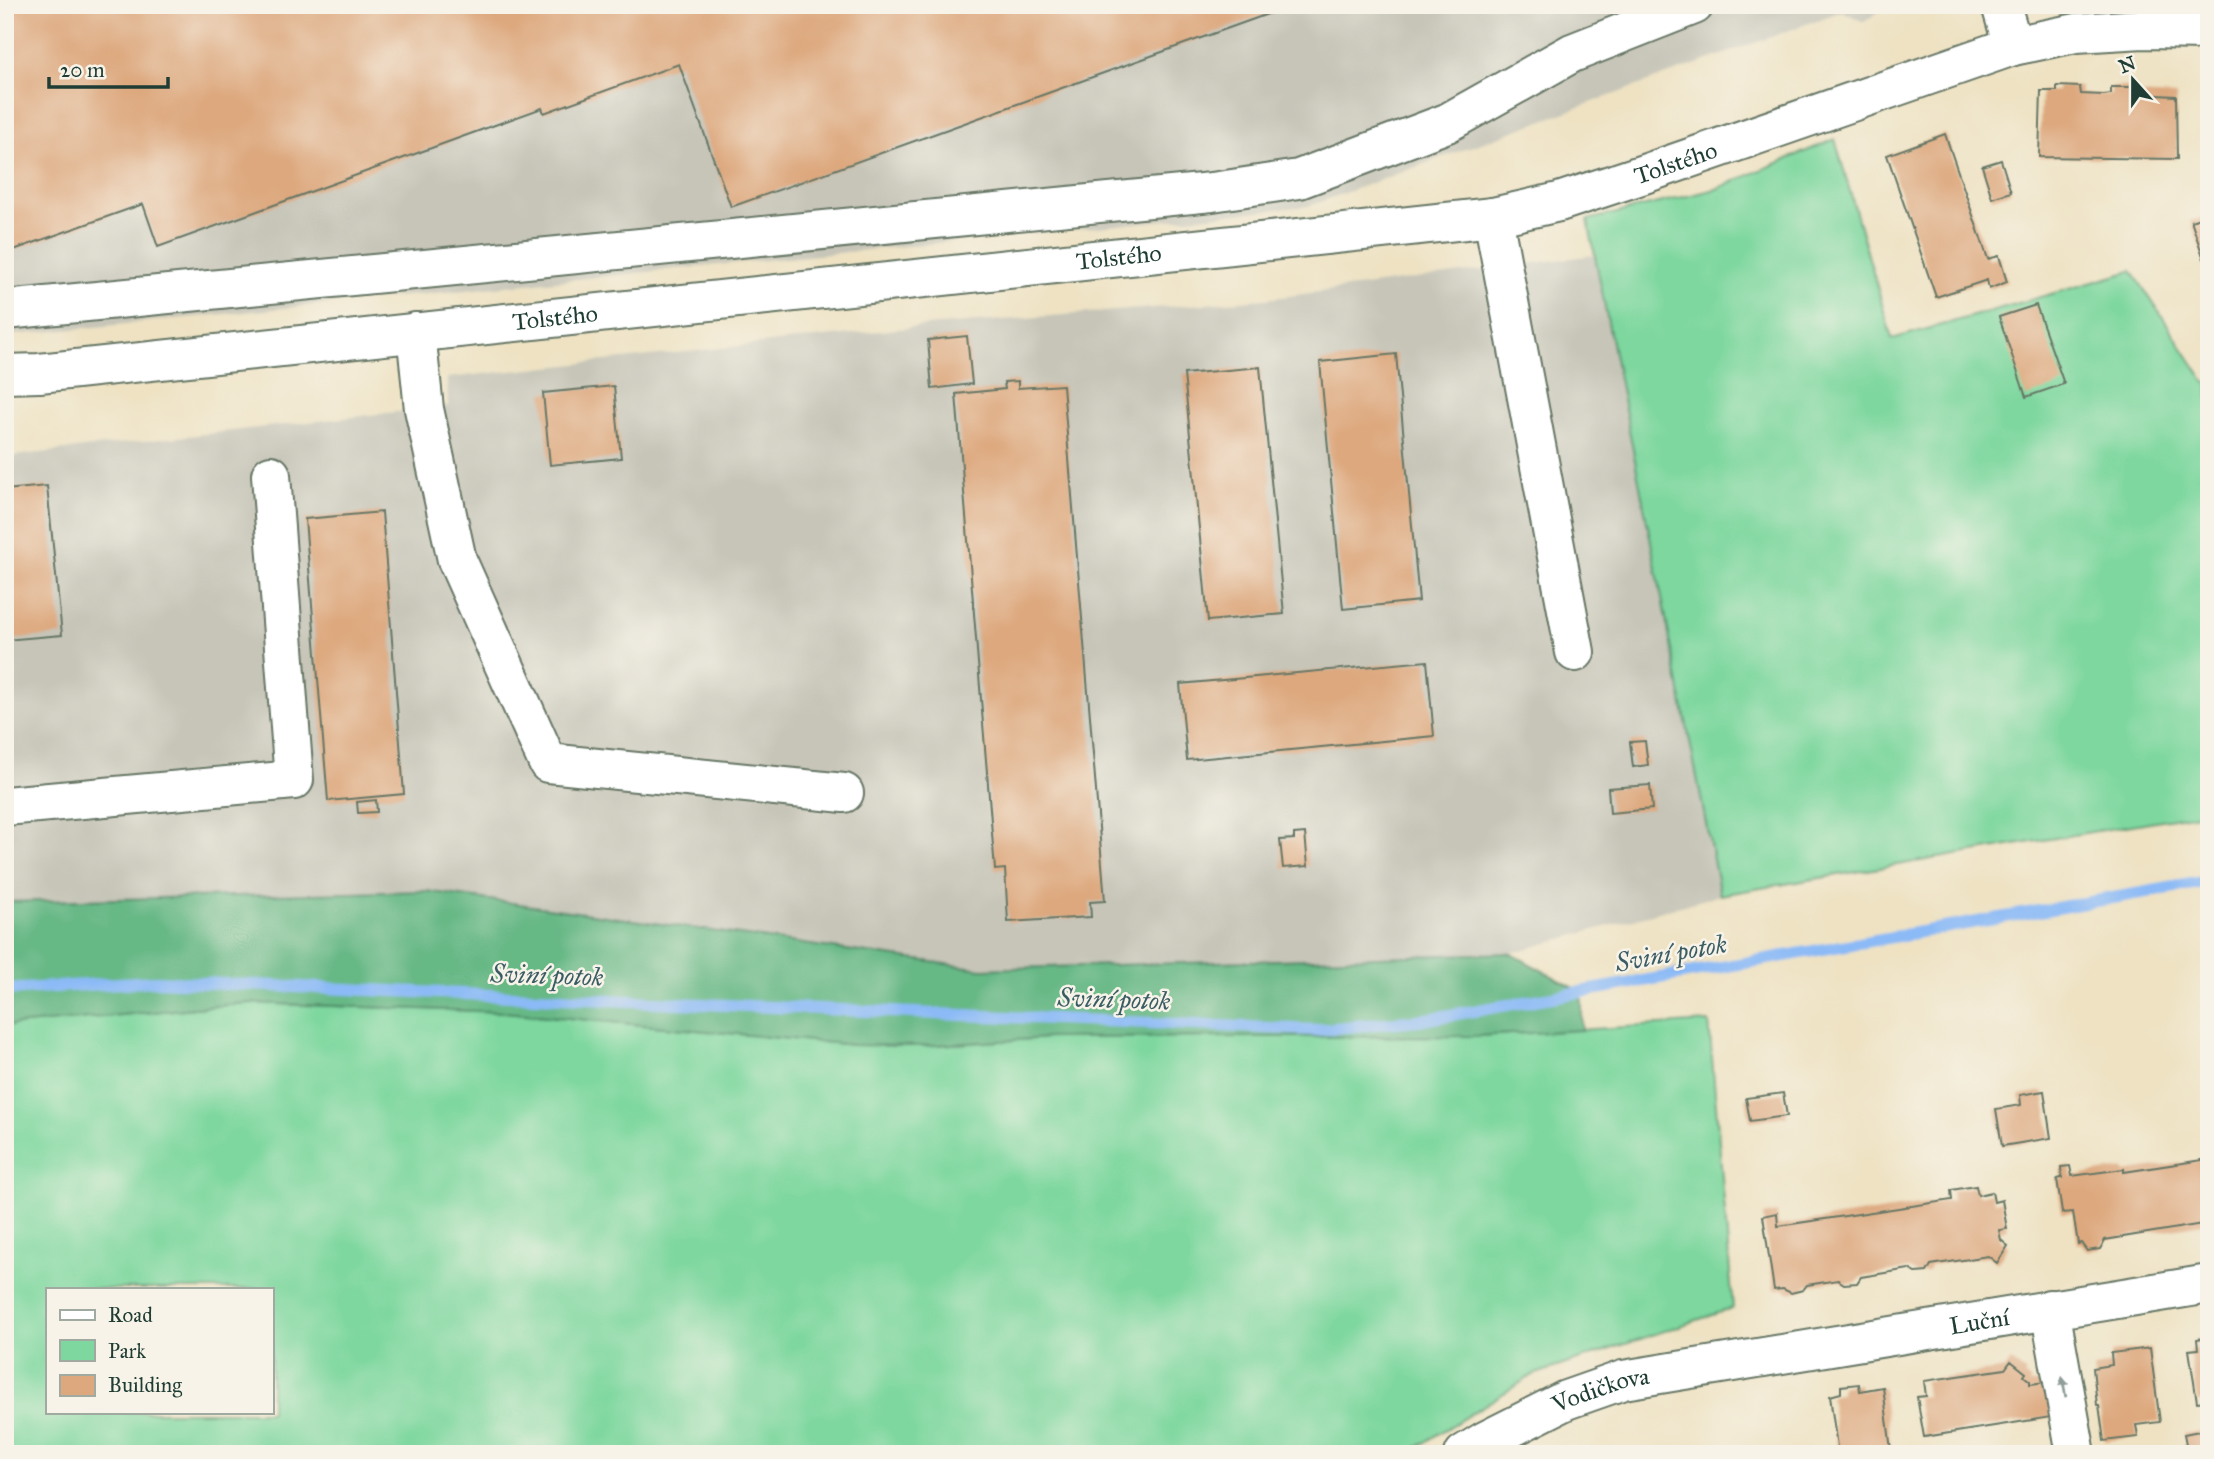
<svg xmlns="http://www.w3.org/2000/svg" width="2214" height="1459" font-family="'IM FELL Great Primer',serif">
  <style>
    .industrial { fill: #c6c5b8 }
    .green { fill: #7dd79e; stroke: #4e8a69; stroke-width: 2; fill-rule: evenodd }
    .forest { fill: #66b885; stroke: #427a5c; stroke-width: 2 }
    .lines { fill: none; stroke-linecap: round; stroke-linejoin: round }
    .stream { stroke: #8bbaf6; stroke-width: 12 }
    .building { fill: #dda87e }
    .minor-casing { stroke: #677766; stroke-width: 42 }
    .minor { stroke: #fff; stroke-width: 38 }
    .oneway { fill: #8f9e9a }
    .labels { text-anchor: middle; stroke-width: 5; stroke-linejoin: round; paint-order: stroke }
    .street-label { font-size: 24px; fill: #1f3d34; stroke: #f7f3e8 }
    .water-label { font-size: 26px; font-style: italic; fill: #3a5c64; stroke: #f7f3e8 }
  </style>
  <rect width="100%" height="100%" fill="#f7f3e8"/>
  <filter id="ink" filterUnits="userSpaceOnUse"><feTurbulence type="fractalNoise" baseFrequency=".0143" numOctaves="2"/><feDisplacementMap in="SourceGraphic" scale="14" xChannelSelector="R" yChannelSelector="G"/><feConvolveMatrix kernelMatrix="1 2 1 2 8 2 1 2 1" color-interpolation-filters="sRGB"/></filter>
  <filter id="wash" filterUnits="userSpaceOnUse"><feTurbulence type="fractalNoise" baseFrequency=".00686" numOctaves="4" result="noise"/><feDisplacementMap in="SourceGraphic" scale="28" xChannelSelector="R" yChannelSelector="G"/><feGaussianBlur stdDeviation="1.57" result="paint"/><feColorMatrix in="noise" values="0 0 0 0 0 0 0 0 0 0 0 0 0 0 0 0 0 1.4 0 .05"/><feComposite in="paint" operator="in"/></filter>
  <g filter="url(#wash)">
    <rect width="100%" height="100%" fill="#eee2c3"/>
    <path class="industrial" d="M5,5H1888L1864,22L1842,11L1309,206L5,336Z
      M1595,255L1720,895L1497,957L982,969L426,891L5,902V457L448,406L447,378L926,326L1266,299Z"/>
    <path class="green" d="M1835,139L1892,339L2132,271L2206,383H2209V812L1720,895L1588,220L1716,189Z
      M248,1003L505,1012L853,1045L920,1046L1049,1038L1477,1036L1709,1022L1733,1308L1533,1375L1406,1454H5V1026ZM47,1289H271V1412H47Z"/>
    <path class="forest" d="M426,891L982,969L1510,953L1582,992V1030L1477,1036L1049,1038L920,1046L853,1045L505,1012L248,1003L5,1026V902Z"/>
    <g class="lines">
      <path class="stream" d="M5,990L155,981L1315,1030L1428,1019L2209,881"/>
    </g>
    <g id="blocks">
      <path class="building" d="M5,5H1290V6L731,207L679,64L544,113L542,108L158,247L143,204L5,253Z
        M2057,86L2080,87L2081,94L2104,95L2111,94V87H2137V94L2176,96L2177,159L2039,157L2041,91H2057Z
        M1945,134L1988,259L1999,256L2007,282L1989,289L1987,280L1936,297L1887,155Z
        M2001,160L2011,192L1992,198L1982,166Z
        M2209,215V257L2204,259L2191,221Z
        M2036,305L2064,384L2026,397L1999,317Z
        M967,336L972,384L932,389L928,340Z
        M1396,354L1419,601L1343,609L1320,362Z
        M1260,367L1284,614L1208,621L1184,374Z
        M1018,381V388L1063,385L1105,901L1090,902L1091,917L1008,922L1005,869L995,870L956,394L1005,389L1004,382Z
        M614,386L621,458L550,465L543,393Z
        M47,486L62,635L5,640V490Z
        M382,512L404,794L328,801L305,519Z
        M1427,661L1434,736L1187,760L1180,684Z
        M1645,741L1648,765L1633,767L1630,742Z
        M1650,785L1652,809L1610,813L1608,788Z
        M376,800L377,812L358,813L357,802Z
        M1305,833L1308,866L1283,868L1280,840L1294,839V834Z
        M2044,1091L2051,1138L2002,1146L1996,1109L2021,1105L2020,1095Z
        M1783,1093L1787,1116L1750,1121L1746,1098Z
        M2209,1159V1223L2105,1240L2100,1249L2087,1251L2081,1243L2078,1244L2073,1212L2062,1213L2057,1179L2062,1178L2061,1167L2070,1166L2072,1176L2124,1169V1172Z
        M1976,1186L1978,1195L1992,1192L1994,1202L2002,1200L2007,1229L1999,1230L2001,1240L2008,1246L1997,1263L1988,1256L1931,1265L1927,1272L1916,1273L1909,1269L1861,1277L1857,1283L1844,1284L1838,1280L1807,1285L1803,1290L1791,1293L1783,1289L1774,1290L1763,1216L1777,1213L1778,1226L1952,1200L1951,1190Z
        M2209,1337V1406L2207,1407L2206,1401L2197,1402L2189,1350L2198,1349L2197,1339Z
        M2150,1348L2160,1422L2136,1425L2138,1437L2104,1441L2099,1405H2097L2093,1368L2112,1365L2111,1353Z
        M2011,1361L2026,1373L2024,1376L2030,1381V1384L2045,1382L2051,1417L1924,1437L1917,1397L1926,1396L1924,1381L2005,1369Z
        M1859,1384L1860,1391L1883,1387L1891,1450L1869,1454H1838L1830,1396L1841,1393V1386Z
        M2209,1429V1454H2188L2184,1434Z"/>
    </g>
  </g>
  <g filter="url(#ink)">
    <use href="#blocks" fill-opacity="0" stroke="#677766" stroke-width="2"/>
    <g class="lines">
      <defs>
        <g id="minor">
          <path d="M2001,5L2013,46"/>
          <path d="M1493,217L1575,652"/>
          <path d="M5,310L1212,192L1299,179L1447,123L1572,53L1694,5"/>
          <path d="M416,332L424,409L457,560L548,763L844,793"/>
          <path id="s1" d="M5,374L39,373L1493,217L1559,202L1644,174L2013,46L2076,33L2143,29L2209,30"/>
          <path d="M5,806L294,780L271,475"/>
          <path d="M2050,1309L2076,1454"/>
          <path id="s2" d="M1464,1454L1485,1441L1566,1400L1623,1380L2209,1284"/>
        </g>
      </defs>
      <use href="#minor" class="minor-casing"/>
      <use href="#minor" class="minor"/>
    </g>
    <defs><path id="oneway-solid" d="M-6-.8H1V-3.2L6.5 0L1 3.2V.8H-6Z" transform="scale(1.75)"/></defs>
    <use class="oneway" href="#oneway-solid" transform="translate(2064 1387) rotate(-100)"/>
  </g>
  <g class="labels">
    <g class="street-label">
      <text dy="8" stroke="none"><textPath href="#s1" startOffset="1687">Tolstého</textPath></text>
      <text dy="8" stroke="none"><textPath href="#s1" startOffset="1120">Tolstého</textPath></text>
      <text dy="8" stroke="none"><textPath href="#s1" startOffset="553">Tolstého</textPath></text>
      <text dy="8" stroke="none"><textPath href="#s2" startOffset="537">Luční</textPath></text>
      <text dy="8" stroke="none"><textPath href="#s2" startOffset="152">Vodičkova</textPath></text>
    </g>
    <g class="water-label">
      <text transform="translate(1671 953) rotate(-10)" y="9">Sviní potok</text>
      <text transform="translate(547 975) rotate(2)" y="9">Sviní potok</text>
      <text transform="translate(1114 999) rotate(2)" y="9">Sviní potok</text>
    </g>
  </g>
  <rect width="2214" height="1459" fill="none" stroke="#f7f3e8" stroke-width="28"/>
  <rect x="46" y="1288" width="228" height="126" fill="#f7f3e8" stroke="#a1aaa0" stroke-width="2"/>
  <rect x="60" y="1310" width="35" height="10" fill="#ffffff" stroke="#a1aaa0" stroke-width="2"/>
  <text x="108" y="1322" font-size="21" fill="#1f3d34">Road</text>
  <rect x="60" y="1340" width="35" height="21" fill="#7dd79e" stroke="#a1aaa0" stroke-width="2"/>
  <text x="108" y="1358" font-size="21" fill="#1f3d34">Park</text>
  <rect x="60" y="1375" width="35" height="21" fill="#dda87e" stroke="#a1aaa0" stroke-width="2"/>
  <text x="108" y="1392" font-size="21" fill="#1f3d34">Building</text>
  <g transform="translate(2133 80) rotate(339)" stroke="#f7f3e8" stroke-width="5" paint-order="stroke">
  <path d="M0-5L12 26L0 18L-12 26Z" fill="#1f3d34"/>
  <text y="-10" font-size="19" font-weight="bold" text-anchor="middle" fill="#1f3d34">N</text>
  </g>
  <path d="M49 77v10h119v-10" fill="none" stroke="#1f3d34" stroke-width="3.5"/>
  <text x="60" y="77" font-size="21" fill="#1f3d34" stroke="#f7f3e8" stroke-width="5" paint-order="stroke">20 m</text>
</svg>
